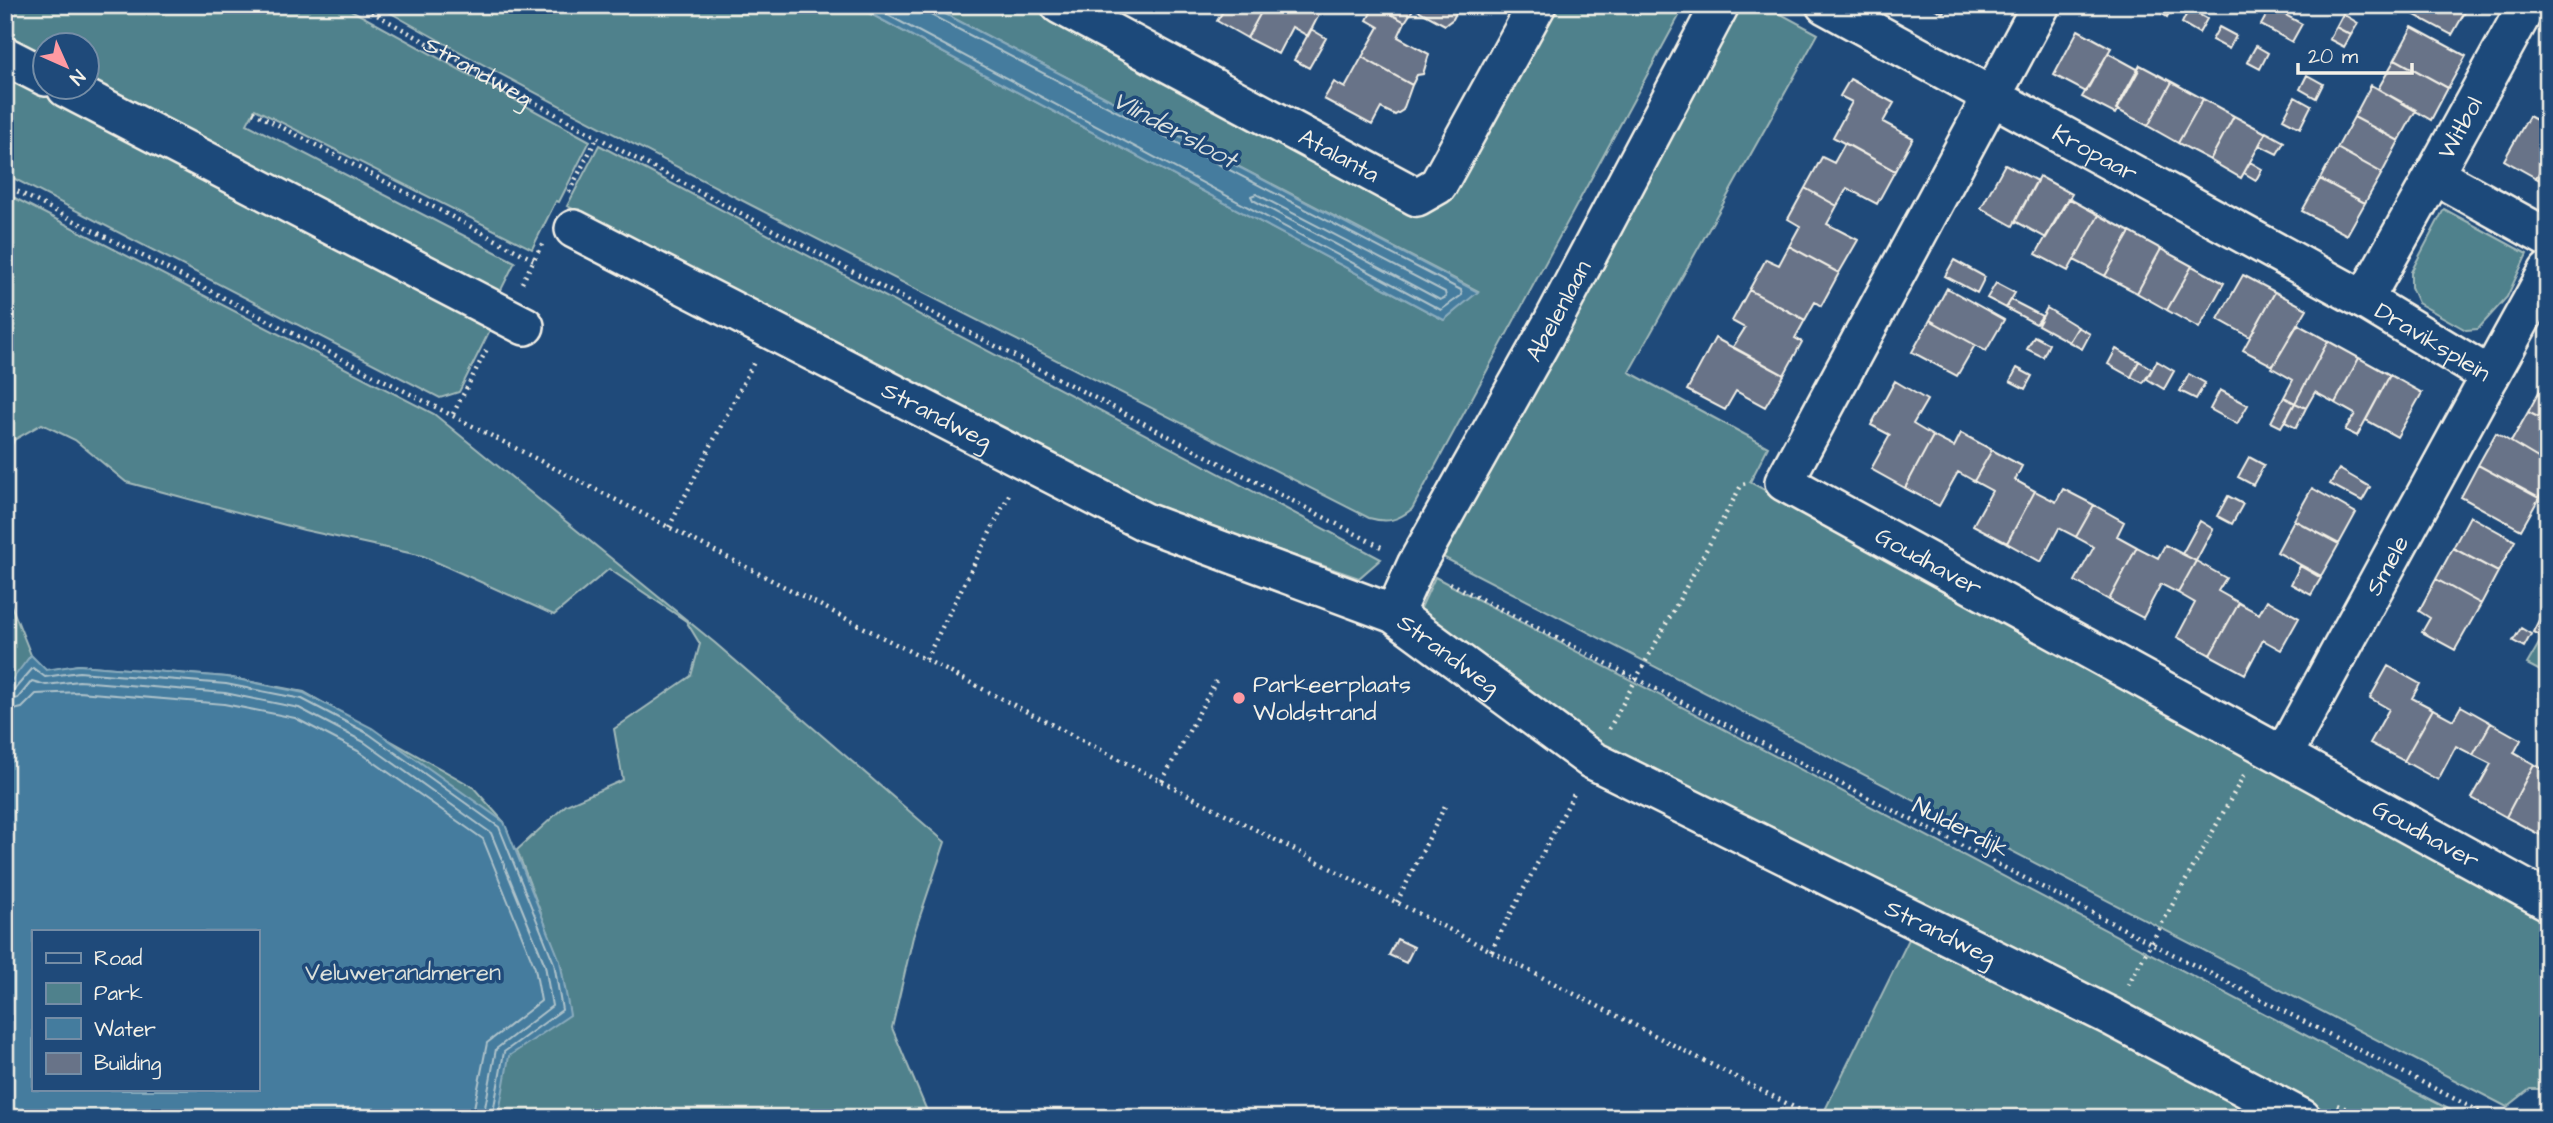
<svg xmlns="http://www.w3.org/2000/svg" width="2553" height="1123" font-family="'Architects Daughter',sans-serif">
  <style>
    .green { fill: #4f818c; stroke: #a2b9ba; stroke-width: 2; fill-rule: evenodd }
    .water { fill: #447c9e; stroke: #8aabbc; stroke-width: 2; fill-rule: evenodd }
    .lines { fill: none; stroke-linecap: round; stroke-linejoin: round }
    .shore { stroke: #aec2ca; stroke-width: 2 }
    .building { fill: #687388; stroke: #f4f1e8; stroke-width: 2 }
    .minor-casing { stroke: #f4f1e8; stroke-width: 42 }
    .path { stroke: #f4f1e8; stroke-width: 4.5; stroke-dasharray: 2 5; stroke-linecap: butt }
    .minor { stroke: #1f4a7a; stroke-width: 37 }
    .poi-dot { fill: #ff9aa2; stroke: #1f4a7a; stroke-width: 2.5 }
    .labels { text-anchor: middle; stroke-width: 7; stroke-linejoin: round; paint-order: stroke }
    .street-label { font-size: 24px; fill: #f4f1e8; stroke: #1f4a7a }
    .poi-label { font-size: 24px; fill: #f4f1e8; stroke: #1f4a7a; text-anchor: start }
    .park-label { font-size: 24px; fill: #dbe0da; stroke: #1f4a7a }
    .water-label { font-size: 26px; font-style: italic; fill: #dadfdd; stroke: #1f4a7a }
  </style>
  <rect width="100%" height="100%" fill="#1f4a7a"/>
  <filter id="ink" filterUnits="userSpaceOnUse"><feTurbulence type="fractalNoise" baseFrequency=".0143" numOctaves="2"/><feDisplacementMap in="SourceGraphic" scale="14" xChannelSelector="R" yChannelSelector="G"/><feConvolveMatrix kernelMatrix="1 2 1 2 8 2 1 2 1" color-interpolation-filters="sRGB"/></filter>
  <g filter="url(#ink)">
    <path class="green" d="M5,5H342L590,141L559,202L556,201L532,249L255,109L247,124L515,262L500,292L88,79V46H46L45,58L5,37Z
      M377,5H854L1444,320L1478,291L928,5H1031L1423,214L1542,5H1685L1412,509C1397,521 1387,523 1369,518C1152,407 934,300 718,188C604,129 489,70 377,5Z
      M1747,5H1764L1818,34L1629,372L1768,447L1750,482L2548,919V1089H2530L2507,1107L1439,555L1733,17Z
      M5,69L494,322L459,392L440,398L5,174Z
      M599,145L1381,559L1359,578L1147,505L567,206Z
      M5,193L434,414L715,643L945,842L913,937L892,1028L930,1118H5V590L31,655L16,676L78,665L227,677L304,692L473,787L504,822L553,957L562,969L517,850L566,805L623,780L614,729L691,676L700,644L686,621L609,569L554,615L423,556L304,530L126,482L75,440L42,424L14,440L5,461ZM33,932H257V1090H33Z
      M2444,209L2527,254L2507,297L2478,329L2466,330L2418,303L2411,287V272Z
      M1435,577L2326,1046L2466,1118H2339L1776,829L1601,749L1419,612Z
      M2548,628V675L2527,664Z
      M1913,931L2278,1118H1821Z"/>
    <path class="water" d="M854,5H928L1478,292L1444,320Z
      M31,655L46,670L78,665L227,677L304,693L372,728L504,822L560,961L570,1015L509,1056L498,1118H5V689ZM33,932H257V1090H33Z"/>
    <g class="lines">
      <path class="shore" d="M869,5L1441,310L1462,295L1461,290L931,15L926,5
        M1256,194L1445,292L1446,297L1440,300L1253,200L1251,196Z
        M5,693L13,691L33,668L45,677L79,672L226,684L302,699L369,734L499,827L554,963L562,1010L504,1052L492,1118
        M5,702L18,698L32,681L46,685L79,681L225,693L299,708L364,742L491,833L545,965L552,1006L496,1049L483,1118
        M5,712L22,708L36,694L79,692L224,704L295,718L358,751L483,839L535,968L541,1001L487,1043L472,1118"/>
    </g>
    <path class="building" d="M1227,5H1265L1247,38L1217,21Z
      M1265,5H1324L1308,36L1292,27L1278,54L1247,38Z
      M1375,5L1405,22L1398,37L1429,54L1423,74L1417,75L1412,85L1362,57L1379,27L1367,20Z
      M1375,5H1457L1458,9L1453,19L1445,25L1414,8L1405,22Z
      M1928,5H1947L1943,13Z
      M2149,5H2173L2167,17Z
      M2411,5H2469L2452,35L2407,11Z
      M2271,7L2302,24L2292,42L2261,25Z
      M2189,9L2207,19L2199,33L2182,23Z
      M2343,14L2358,23L2351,35L2336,27Z
      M2219,27L2236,36L2229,49L2212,40Z
      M2336,27L2351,35L2344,47L2329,39Z
      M2412,27L2466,56L2448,88L2395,59Z
      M1311,29L1326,38L1309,68L1294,60Z
      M2078,30L2111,48L2086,92L2054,75Z
      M2256,46L2268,53L2260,69L2247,62Z
      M2108,53L2139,70L2115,114L2082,97Z
      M1362,57L1412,85L1403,110L1395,115L1381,108L1372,125L1324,99L1334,82L1345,88Z
      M2395,59L2448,88L2431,120L2378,89Z
      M2140,65L2172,82L2148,126L2116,109Z
      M2307,75L2323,84L2316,98L2300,89Z
      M1850,79L1894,103L1883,122L1913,138L1895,171L1833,137L1852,102L1840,96Z
      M2172,82L2203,99L2178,143L2148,126Z
      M2371,85L2416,110L2399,141L2354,117Z
      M2295,97L2311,106L2300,128L2283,119Z
      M2203,99L2234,116L2210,160L2178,143Z
      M2234,116L2266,133L2241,178L2210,160Z
      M2529,116L2548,126V157L2536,178L2504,160Z
      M2354,117L2399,141L2382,173L2337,148Z
      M2266,132L2284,142L2277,154L2259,145Z
      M1845,143L1895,171L1877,204L1847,188L1837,206L1805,188L1822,157L1834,163Z
      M2337,148L2382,173L2365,203L2320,179Z
      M2548,157V184L2536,178Z
      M2250,162L2262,169L2256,180L2244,173Z
      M2005,164L2037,181L2013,226L1981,208Z
      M2039,176L2072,194L2046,238L2015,221Z
      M2320,179L2365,203L2347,235L2302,211Z
      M1805,188L1837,206L1827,224L1858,240L1839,273L1789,246L1800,226L1788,219Z
      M2068,198L2099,215L2068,271L2036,254Z
      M2099,215L2130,232L2105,276L2074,260Z
      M2130,232L2161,249L2137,293L2105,276Z
      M1789,246L1839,273L1821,306L1815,302L1805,320L1749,290L1766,259L1779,265Z
      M2161,249L2192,266L2167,310L2137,293Z
      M1954,260L1985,277L1977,293L1945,276Z
      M2192,266L2224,283L2199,328L2167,310Z
      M2243,275L2275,292L2250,337L2218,319Z
      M1996,283L2015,293L2006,308L1987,298Z
      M1947,288L2004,320L1986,351L1930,320Z
      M1749,290L1805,320L1795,338L1802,342L1784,375L1733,347L1745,328L1732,321Z
      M2275,292L2307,309L2273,366L2243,350Z
      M2011,300L2042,316L2036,324L2006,308Z
      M2047,308L2078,327L2069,342L2038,325Z
      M1930,320L1975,345L1957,376L1912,352Z
      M2297,324L2328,341L2295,403L2284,397L2293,380L2272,368Z
      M2078,327L2090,334L2082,349L2069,342Z
      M2034,336L2049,344L2043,357L2027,349Z
      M1715,338L1784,375L1765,407L1736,391L1725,410L1687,390Z
      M2328,341L2359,358L2335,403L2315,392L2306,408L2295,403Z
      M2116,349L2139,361L2131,377L2108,364Z
      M2359,358L2390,375L2357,436L2345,430L2355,414L2335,403Z
      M2139,361L2152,369L2143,383L2131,377Z
      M2157,361L2174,371L2164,389L2147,379Z
      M2017,368L2032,376L2025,389L2010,381Z
      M2189,374L2205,383L2196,399L2180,391Z
      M2390,375L2422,393L2397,437L2366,420Z
      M1895,381L1927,400L1913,424L1933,436L1905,488L1871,469L1890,435L1871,425Z
      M2545,381L2548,382V422L2528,412Z
      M2220,390L2248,405L2237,424L2210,409Z
      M2284,397L2295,403L2281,427L2271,422Z
      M2295,403L2306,408L2296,428L2285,422Z
      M2528,412L2548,422V464L2511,442Z
      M1961,433L1992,450L1974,481L1958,472L1939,506L1905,488L1933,436L1954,447Z
      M2496,433L2548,464V481L2539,498L2478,465Z
      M1992,450L2022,466L2015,480L2035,491L2007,543L1973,525L1992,491L1974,481Z
      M2249,457L2264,465L2253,485L2238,477Z
      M2478,465L2539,498L2521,530L2461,497Z
      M2339,469L2370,487L2362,501L2330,484Z
      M2312,488L2356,513L2339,544L2294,520Z
      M2063,489L2094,505L2076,537L2059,528L2041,562L2007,543L2035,491L2056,502Z
      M2228,496L2243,504L2232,524L2217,516Z
      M2094,505L2124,522L2117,536L2137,547L2109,600L2075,581L2094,547L2076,537Z
      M2470,516L2515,541L2498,572L2453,548Z
      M2294,520L2339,544L2321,576L2277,552Z
      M2200,521L2213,529L2196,561L2182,554Z
      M2165,545L2196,561L2178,593L2161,584L2143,618L2109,600L2137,547L2158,558Z
      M2453,548L2498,572L2481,604L2436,579Z
      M2196,561L2226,578L2218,591L2239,603L2210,655L2177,637L2195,603L2178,593Z
      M2300,566L2321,578L2311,595L2291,584Z
      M2436,579L2481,604L2455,650L2422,632L2430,618L2419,611Z
      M2267,600L2299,618L2281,650L2263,640L2245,674L2210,655L2239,603L2259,614Z
      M2541,616L2548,620V640L2533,632Z
      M2521,628L2531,634L2524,647L2513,641Z
      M2388,666L2420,684L2412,698L2433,709L2404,761L2370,743L2389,709L2370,698Z
      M2461,706L2491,723L2473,755L2456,746L2438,780L2404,761L2433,709L2453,720Z
      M2491,723L2521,740L2514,753L2534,764L2506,817L2472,798L2491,764L2473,755Z
      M2534,764L2548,772V821L2540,835L2506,817Z
      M1397,939L1414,947L1406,963L1389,955Z"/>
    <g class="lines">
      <defs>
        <g id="minor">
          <path id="s2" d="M1060,5L1417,197L1438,185L1537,5"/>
          <path id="s3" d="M1825,5L2364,300"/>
          <path id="s4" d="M2041,5L1784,482L2548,901"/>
          <path d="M5,56L46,77"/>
          <path d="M66,88L525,326"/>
          <path id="s5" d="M2434,175L2527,5"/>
          <path id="s6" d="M574,229L1145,522L1394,614L1592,760L2110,1016L2302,1118"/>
          <path id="s7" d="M2548,238L2434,175L2364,300L2490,376L2548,271"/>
          <path id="s8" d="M1394,614L1416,565L1553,321L1720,5"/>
          <path id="s9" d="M2284,754L2490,376"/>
        </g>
      </defs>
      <use href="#minor" class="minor-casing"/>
      <g class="path">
        <path id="s1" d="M359,5L633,157L1383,548"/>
        <path d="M253,112L534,260"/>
        <path d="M5,185L1815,1118"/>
        <path d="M569,192L597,138"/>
        <path d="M522,283L542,244"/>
        <path d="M453,414L488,347"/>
        <path d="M669,527L754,362"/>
        <path d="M1450,583L2492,1118"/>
        <path d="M926,659L1010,493"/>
        <path d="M1609,729L1742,484L1748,483"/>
        <path d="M1162,781L1216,681"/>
        <path d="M1397,902L1446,804"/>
        <path d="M1491,951L1575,792"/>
        <path d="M2128,985L2244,775"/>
        <path d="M2337,1105L2370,1118"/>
        <path d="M2536,1118L2543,1108H2548"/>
      </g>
      <use href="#minor" class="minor"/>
    </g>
  </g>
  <circle class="poi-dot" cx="1239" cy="698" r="7"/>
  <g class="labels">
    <g class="street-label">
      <text dy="8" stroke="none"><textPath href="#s1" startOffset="136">Strandweg</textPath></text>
      <text dy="8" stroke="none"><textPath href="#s5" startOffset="54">Witbol</textPath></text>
      <text dy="8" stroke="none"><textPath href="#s3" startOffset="308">Kropaar</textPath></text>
      <text dy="8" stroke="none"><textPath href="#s2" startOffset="317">Atalanta</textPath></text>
      <text dy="8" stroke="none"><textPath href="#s8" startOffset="345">Abelenlaan</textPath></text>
      <text dy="8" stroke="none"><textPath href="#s7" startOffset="354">Draviksplein</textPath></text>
      <text dy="8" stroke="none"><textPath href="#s6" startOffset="408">Strandweg</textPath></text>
      <text dy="8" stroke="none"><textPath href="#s4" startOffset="707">Goudhaver</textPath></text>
      <text dy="8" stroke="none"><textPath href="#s9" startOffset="215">Smele</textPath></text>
      <text dy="8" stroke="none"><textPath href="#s6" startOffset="975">Strandweg</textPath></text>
      <text transform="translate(1961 827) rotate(27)" y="8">Nulderdijk</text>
      <text dy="8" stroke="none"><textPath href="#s4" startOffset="1274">Goudhaver</textPath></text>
      <text dy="8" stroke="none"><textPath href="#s6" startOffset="1542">Strandweg</textPath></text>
    </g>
    <g class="poi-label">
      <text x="1253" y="692">Parkeerplaats<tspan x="1253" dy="28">Woldstrand</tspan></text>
    </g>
    <g class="park-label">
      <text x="403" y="980">Veluwerandmeren</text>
    </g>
    <g class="water-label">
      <text transform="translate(1175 129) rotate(28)" y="9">Vlindersloot</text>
    </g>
  </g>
  <rect width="2553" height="1123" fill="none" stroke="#1f4a7a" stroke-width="28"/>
  <rect x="14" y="14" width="2525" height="1095" fill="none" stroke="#f4f1e8" stroke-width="2.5" filter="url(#ink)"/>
  <rect x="32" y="930" width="228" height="161" fill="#1f4a7a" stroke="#748da6" stroke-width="2"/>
  <rect x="46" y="953" width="35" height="10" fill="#1f4a7a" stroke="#748da6" stroke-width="2"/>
  <text x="94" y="965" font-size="21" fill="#f4f1e8">Road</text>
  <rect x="46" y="983" width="35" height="21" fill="#4f818c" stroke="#748da6" stroke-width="2"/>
  <text x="94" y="1000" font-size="21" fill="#f4f1e8">Park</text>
  <rect x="46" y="1018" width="35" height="21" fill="#447c9e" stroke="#748da6" stroke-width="2"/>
  <text x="94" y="1036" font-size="21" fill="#f4f1e8">Water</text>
  <rect x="46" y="1053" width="35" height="21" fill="#687388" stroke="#748da6" stroke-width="2"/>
  <text x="94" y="1070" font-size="21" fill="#f4f1e8">Building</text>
  <g transform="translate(66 66) rotate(135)"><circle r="33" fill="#1f4a7a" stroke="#748da6" stroke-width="2"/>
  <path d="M0-5L12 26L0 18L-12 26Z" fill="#ff9aa2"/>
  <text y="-10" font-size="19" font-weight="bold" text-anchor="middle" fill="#f4f1e8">N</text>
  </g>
  <path d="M2298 63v10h114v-10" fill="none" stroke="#f4f1e8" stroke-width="3.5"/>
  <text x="2308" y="63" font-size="21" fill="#f4f1e8" stroke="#1f4a7a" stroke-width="5" paint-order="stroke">20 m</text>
</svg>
